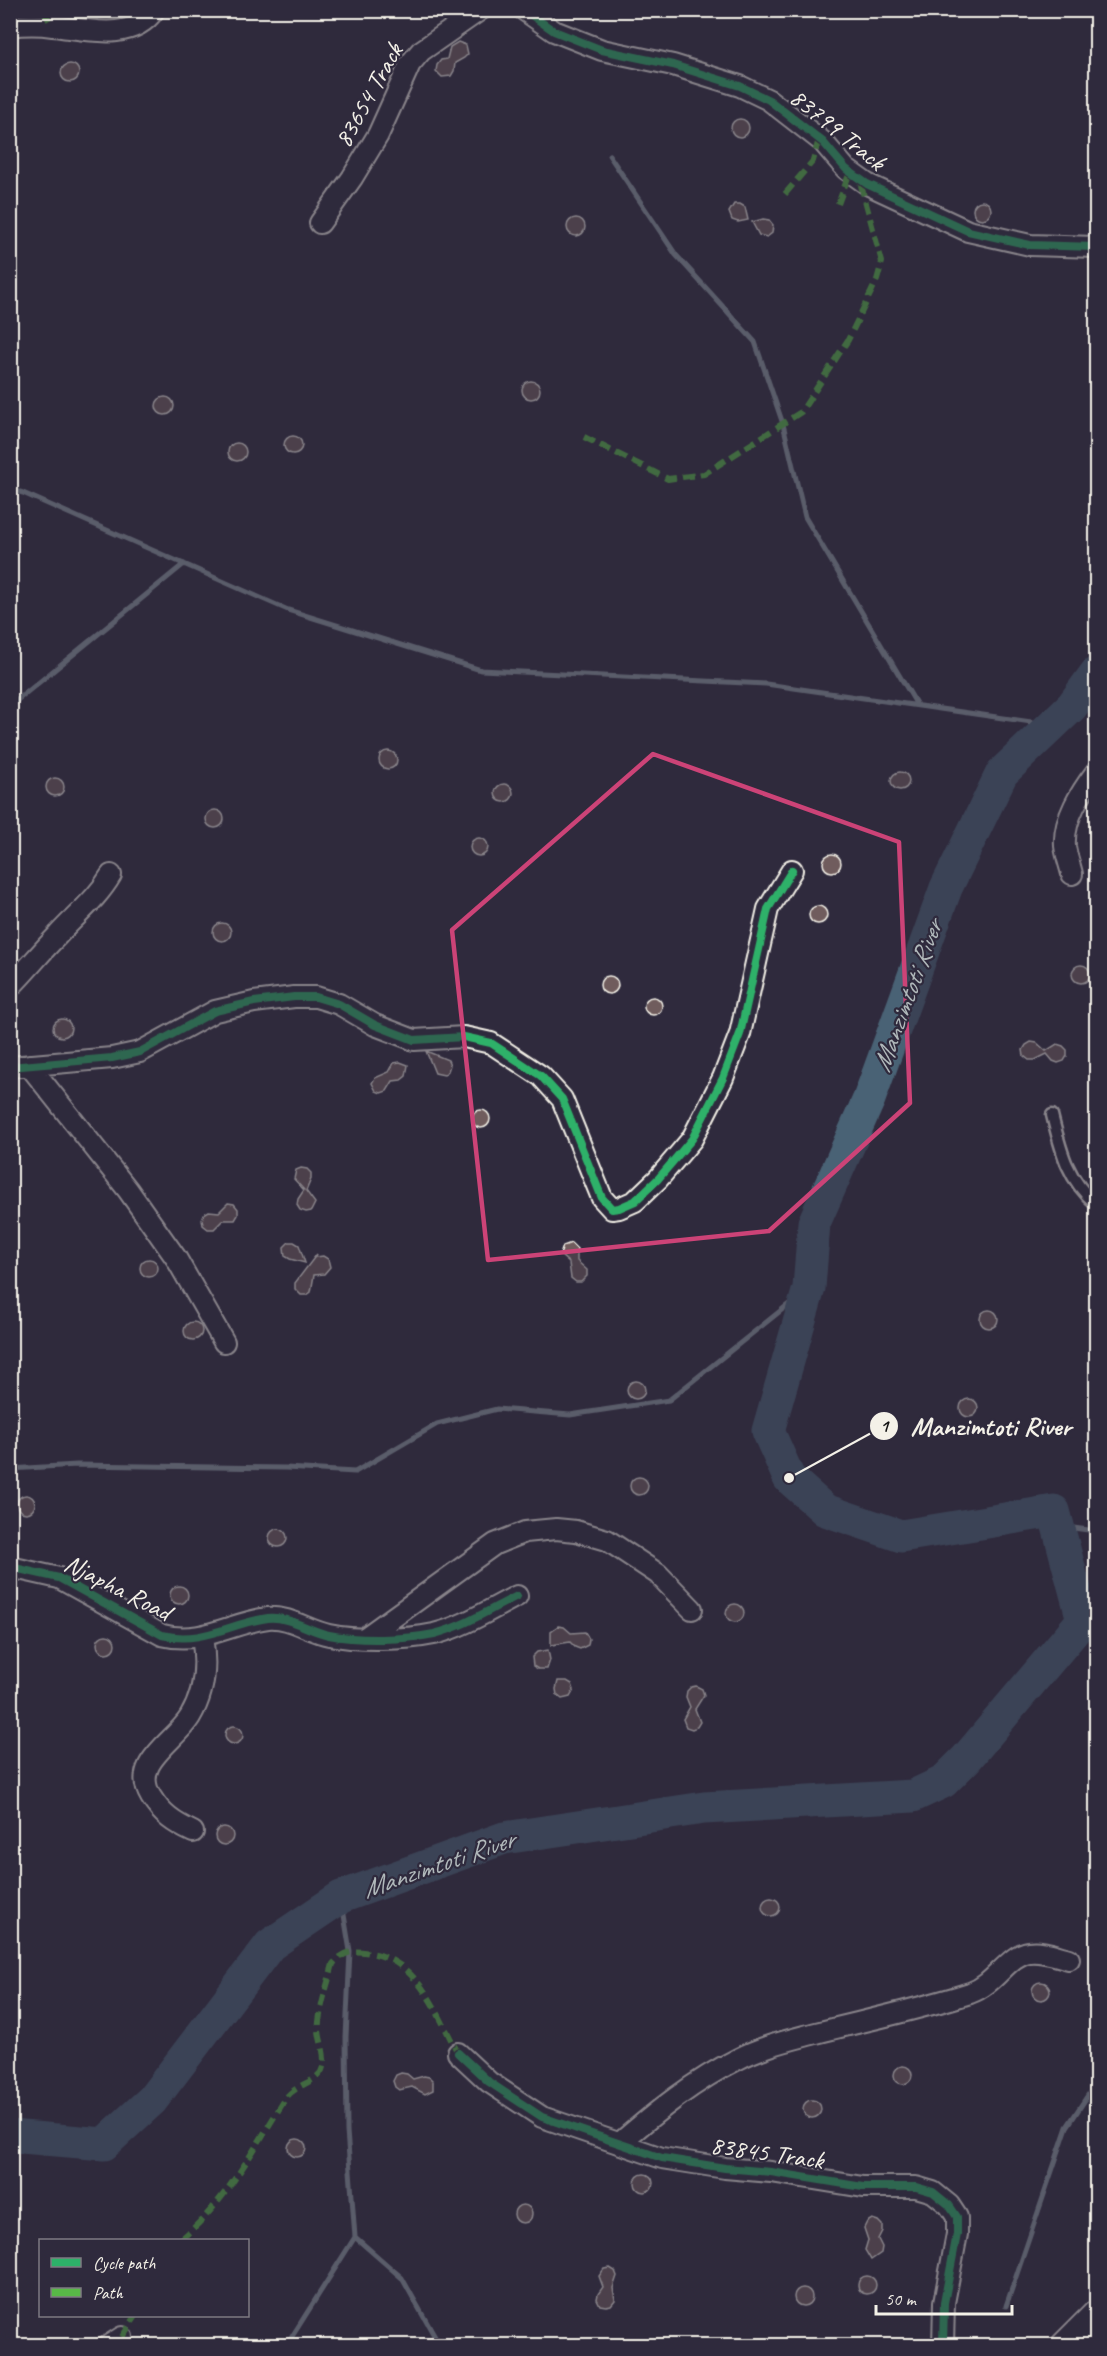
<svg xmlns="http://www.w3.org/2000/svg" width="1107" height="2356" font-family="Caveat,sans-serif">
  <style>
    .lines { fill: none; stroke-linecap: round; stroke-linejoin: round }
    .stream { stroke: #8e9ba2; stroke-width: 5 }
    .river { stroke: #4a6274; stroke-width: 33 }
    .building { fill: #705c5d; stroke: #f4f1e8; stroke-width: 1.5 }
    .service-casing { stroke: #f4f1e8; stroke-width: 15 }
    .minor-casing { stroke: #f4f1e8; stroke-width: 24 }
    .tertiary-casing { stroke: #f4f1e8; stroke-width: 30 }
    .service { stroke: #2f2a3d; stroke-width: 10 }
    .minor { stroke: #2f2a3d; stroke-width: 20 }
    .tertiary { stroke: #2f2a3d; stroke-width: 26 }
    .quiet { stroke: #58b947; stroke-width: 6; stroke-dasharray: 12 6; stroke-linecap: butt }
    .cycleway-casing { stroke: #2f2a3d; stroke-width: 11 }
    .cycleway { stroke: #2db169; stroke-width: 8 }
    .marked { fill: none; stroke: #cc4377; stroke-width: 4.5; stroke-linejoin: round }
    .labels { text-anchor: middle; stroke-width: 4.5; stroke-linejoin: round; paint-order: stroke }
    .street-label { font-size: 26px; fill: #f4f1e8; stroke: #2f2a3d }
    .water-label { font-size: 27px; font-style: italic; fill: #b0b8ba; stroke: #2f2a3d }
    .leader { fill: none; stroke: #f4f1e8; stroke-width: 2 }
    .callout-dot { fill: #f4f1e8; stroke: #2f2a3d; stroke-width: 2 }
    .mark-label { font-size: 18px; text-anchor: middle; font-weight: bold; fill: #111 }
    .callout-label { font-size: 27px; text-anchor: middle; font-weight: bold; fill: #f4f1e8; stroke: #2f2a3d; stroke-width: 4.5; stroke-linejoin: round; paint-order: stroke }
  </style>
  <rect width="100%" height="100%" fill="#2f2a3d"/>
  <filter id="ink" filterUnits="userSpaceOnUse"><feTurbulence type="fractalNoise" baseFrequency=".0167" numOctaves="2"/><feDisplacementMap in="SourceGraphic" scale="12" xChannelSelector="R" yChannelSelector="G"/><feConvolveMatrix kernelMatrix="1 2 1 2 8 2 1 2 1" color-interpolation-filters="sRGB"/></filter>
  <g filter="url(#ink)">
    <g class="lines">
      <path class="stream" d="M609,155L676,255L755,342L783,424L805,517L917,705
        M10,489L23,493L288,610L481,670L766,684L1052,725
        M10,706L184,564
        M10,1469L77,1465L286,1468L355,1472L437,1424L497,1409L570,1415L669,1400L809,1288
        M1058,1526L1096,1531
        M341,1897L350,1951L346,2037L347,2131L355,2237L402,2278L440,2346
        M1006,2306L1067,2127L1096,2083
        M286,2346L355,2237"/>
      <path class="river" d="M10,2136L104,2144L152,2100L270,1945L341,1897L504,1838L704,1808L913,1796L943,1782L966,1759L1083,1620L1054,1511L901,1536L825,1510L789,1478L768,1431L809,1288L814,1223L869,1099L946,888L1002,773L1072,706L1096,673"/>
    </g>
    <path class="building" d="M458,42L466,45L468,54L464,58L455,63L454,71L451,76L442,77L436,71L437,65L441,60L447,59L450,47Z
      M61 73a9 9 0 1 1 18 0a9 9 0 1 1-18 0Z
      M731 128a9 9 0 1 1 18 0a9 9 0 1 1-18 0Z
      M973 210a9 9 0 1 1 18 0a9 9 0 1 1-18 0Z
      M734,204H740L745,207L748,220L738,222L732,220L729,212Z
      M567 227a9 9 0 1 1 18 0a9 9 0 1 1-18 0Z
      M763,219L769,220L773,225L772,233L767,237L759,235L752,222Z
      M522 390a9 9 0 1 1 18 0a9 9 0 1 1-18 0Z
      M156 406a9 9 0 1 1 18 0a9 9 0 1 1-18 0Z
      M284 445a9 9 0 1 1 18 0a9 9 0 1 1-18 0Z
      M228 452a9 9 0 1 1 18 0a9 9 0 1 1-18 0Z
      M379 760a9 9 0 1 1 18 0a9 9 0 1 1-18 0Z
      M891 781a9 9 0 1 1 18 0a9 9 0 1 1-18 0Z
      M46 787a9 9 0 1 1 18 0a9 9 0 1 1-18 0Z
      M495 793a9 9 0 1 1 18 0a9 9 0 1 1-18 0Z
      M206 819a9 9 0 1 1 18 0a9 9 0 1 1-18 0Z
      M470 847a9 9 0 1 1 18 0a9 9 0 1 1-18 0Z
      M823 863a9 9 0 1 1 18 0a9 9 0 1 1-18 0Z
      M809 915a9 9 0 1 1 18 0a9 9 0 1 1-18 0Z
      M213 932a9 9 0 1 1 18 0a9 9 0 1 1-18 0Z
      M1072 974a9 9 0 1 1 18 0a9 9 0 1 1-18 0Z
      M600 985a9 9 0 1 1 18 0a9 9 0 1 1-18 0Z
      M644 1006a9 9 0 1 1 18 0a9 9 0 1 1-18 0Z
      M53 1028a9 9 0 1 1 18 0a9 9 0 1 1-18 0Z
      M1031,1042L1037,1043L1046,1051L1057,1044L1063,1046L1067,1050V1056L1064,1061L1058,1063L1053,1061L1047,1054L1035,1060H1029L1024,1056L1023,1050L1026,1045Z
      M426,1051L448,1060L450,1065L448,1071L444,1075L435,1073Z
      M400,1062L408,1065L406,1076L401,1080L393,1081L387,1091L381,1093L376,1091L372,1083L375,1078L389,1072L394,1063Z
      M472 1119a9 9 0 1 1 18 0a9 9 0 1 1-18 0Z
      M301,1168L307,1169L311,1173V1179L306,1191L315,1203L311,1211L306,1212L300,1210L297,1205L298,1199L304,1190L294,1179L296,1170Z
      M228,1203L234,1204L238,1209V1215L235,1220H223L214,1229H208L203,1225L202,1219L204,1214L209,1211L219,1212Z
      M289,1242H294L299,1245L305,1263L290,1259L285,1256L284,1247Z
      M571,1243L577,1249V1261L587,1270V1276L581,1282H576L571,1278L569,1263L560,1255L563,1246Z
      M317,1254L316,1257L323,1256L328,1259L330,1267L324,1274L314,1275L311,1292L307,1295H301L295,1289V1283Z
      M140 1268a9 9 0 1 1 18 0a9 9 0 1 1-18 0Z
      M980 1319a9 9 0 1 1 18 0a9 9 0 1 1-18 0Z
      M184 1331a9 9 0 1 1 18 0a9 9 0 1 1-18 0Z
      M627 1390a9 9 0 1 1 18 0a9 9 0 1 1-18 0Z
      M960 1408a9 9 0 1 1 18 0a9 9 0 1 1-18 0Z
      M630 1486a9 9 0 1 1 18 0a9 9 0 1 1-18 0Z
      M17 1504a9 9 0 1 1 18 0a9 9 0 1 1-18 0Z
      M269 1538a9 9 0 1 1 18 0a9 9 0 1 1-18 0Z
      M170 1595a9 9 0 1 1 18 0a9 9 0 1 1-18 0Z
      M726 1613a9 9 0 1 1 18 0a9 9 0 1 1-18 0Z
      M558,1626L564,1627L571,1633L585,1632L589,1639L588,1645L580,1649L575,1647L570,1642L551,1645V1631Z
      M97 1644a9 9 0 1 1 18 0a9 9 0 1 1-18 0Z
      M548,1650L550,1660L547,1669H538L533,1666L532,1657L537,1652Z
      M558,1681H567L572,1684L574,1690L570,1697L562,1699L557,1695L556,1689Z
      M696,1686L702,1689L704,1695L695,1709L700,1722L697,1727L692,1729L686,1727L683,1719L690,1707L686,1697L687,1691L691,1687Z
      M225 1735a9 9 0 1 1 18 0a9 9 0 1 1-18 0Z
      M215 1836a9 9 0 1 1 18 0a9 9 0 1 1-18 0Z
      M762 1907a9 9 0 1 1 18 0a9 9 0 1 1-18 0Z
      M1032 1991a9 9 0 1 1 18 0a9 9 0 1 1-18 0Z
      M894 2075a9 9 0 1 1 18 0a9 9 0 1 1-18 0Z
      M401,2073L407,2074L413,2079L424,2076L429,2077L433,2081V2090L425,2094L412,2087L399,2090L395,2087L393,2081L396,2075Z
      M803 2109a9 9 0 1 1 18 0a9 9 0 1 1-18 0Z
      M288 2148a9 9 0 1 1 18 0a9 9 0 1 1-18 0Z
      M635 2183a9 9 0 1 1 18 0a9 9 0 1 1-18 0Z
      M514 2214a9 9 0 1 1 18 0a9 9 0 1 1-18 0Z
      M872,2219L878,2221L882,2225V2231L878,2239L882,2247L881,2253L871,2260L865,2250L868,2240L864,2228L867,2222Z
      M610,2268L615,2271L617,2276L613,2288L615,2300L611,2305L606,2306L600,2305L597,2299L598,2294L603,2287L599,2276L604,2269Z
      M858 2285a9 9 0 1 1 18 0a9 9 0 1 1-18 0Z
      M794 2297a9 9 0 1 1 18 0a9 9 0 1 1-18 0Z"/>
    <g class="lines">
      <defs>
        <path id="service" d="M1052,1115C1061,1151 1067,1179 1096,1204"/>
        <path id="minor" d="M524,10L554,31L602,50L673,65L740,86L769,100L823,142L846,169L867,184L968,231L1030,245L1096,247
          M10,26C25,24 39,24 53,26C85,29 132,43 154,10
          M320,223L352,178L378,135L410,64L421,51L480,10
          M1072,874C1070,865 1066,855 1065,846C1063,819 1081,792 1096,772
          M10,987C27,970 41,952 58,935C76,915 97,899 111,875
          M29,1065L128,1190L176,1258L224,1342
          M10,1067L112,1058L140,1052L215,1011L254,1002L294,997H316L339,1004L375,1025L414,1040L464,1037L491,1043L541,1076L562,1099L602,1198L612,1209L619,1208L635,1201L658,1179L692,1139L723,1078L740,1034L768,909L792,870
          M10,1567L59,1578L162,1635C202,1645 230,1623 268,1618C290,1616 308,1631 329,1635C358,1641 405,1640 434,1634C463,1627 491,1609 517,1596
          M366,1637L495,1544L525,1532L556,1529L576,1531L607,1540L658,1574L692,1609
          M193,1832C174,1823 162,1815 151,1797C130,1763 174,1743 190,1717C205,1692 207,1665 202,1637
          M458,2053L489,2082L542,2117L662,2158L725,2168L771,2172L863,2187H916L933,2192L949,2205L957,2217V2234L944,2303L943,2346
          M620,2143C657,2111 694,2081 738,2059C763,2046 790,2040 816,2033C868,2020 920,2009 970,1993C996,1984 1008,1955 1029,1952C1042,1950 1057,1956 1069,1959
          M108,2346L122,2337"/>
        <path id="tertiary" d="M1064,2346L1096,2314"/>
      </defs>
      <use href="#service" class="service-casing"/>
      <use href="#minor" class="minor-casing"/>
      <use href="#tertiary" class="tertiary-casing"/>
      <use href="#service" class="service"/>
      <use href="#minor" class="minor"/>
      <use href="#tertiary" class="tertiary"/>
      <path class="quiet" d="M43,10L52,25
        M785,194L813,161L819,139
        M838,204L850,172
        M584,437L668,479L704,474L801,412L848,340L877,280L882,262L859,178
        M180,2240C226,2203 254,2148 286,2098C295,2084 320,2082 323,2067C327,2053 317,2037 319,2022C321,2003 328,1983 333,1964C344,1951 353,1950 370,1953C419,1961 437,2014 458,2053
        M122,2337L136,2316"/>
      <defs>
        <path id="cycleway" d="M524,10L554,31L602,50L673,65L740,86L769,100L823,142L846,169L867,184L968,231L1030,245L1096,247
          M10,1067L112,1058L140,1052L215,1011L254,1002L294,997H316L339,1004L375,1025L414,1040L464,1037L491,1043L541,1076L562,1099L602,1198L612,1209L619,1208L635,1201L658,1179L692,1139L723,1078L740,1034L768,909L792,870
          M10,1567L59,1578L162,1635C202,1645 230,1623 268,1618C290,1616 308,1631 329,1635C358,1641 405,1640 434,1634C463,1627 491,1609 517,1596
          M458,2053L489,2082L542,2117L662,2158L725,2168L771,2172L863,2187H916L933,2192L949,2205L957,2217V2234L944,2303L943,2346"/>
      </defs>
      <use href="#cycleway" class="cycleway-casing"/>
      <use href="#cycleway" class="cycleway"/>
    </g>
  </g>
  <path d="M0 0H1107V2356H0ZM653,754L899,842L910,1103L769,1231L488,1260L452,930Z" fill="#2f2a3d" fill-opacity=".55" fill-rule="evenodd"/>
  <path class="marked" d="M653,754L899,842L910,1103L769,1231L488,1260L452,930Z"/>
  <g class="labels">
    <g class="street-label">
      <text transform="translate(368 95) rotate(-61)" y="9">83654 Track</text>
      <text transform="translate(838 129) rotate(39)" y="9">83799 Track</text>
      <text transform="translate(118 1587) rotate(27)" y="9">Njapha Road</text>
      <text transform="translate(767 2152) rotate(8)" y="9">83845 Track</text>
    </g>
    <g class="water-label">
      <text transform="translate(907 996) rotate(-70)" y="9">Manzimtoti River</text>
      <text transform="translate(438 1864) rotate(-19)" y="9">Manzimtoti River</text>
    </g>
  </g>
  <path class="leader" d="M789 1478L884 1426"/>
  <g class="callout-dot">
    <circle cx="789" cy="1478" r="6"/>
    <circle cx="884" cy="1426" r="15"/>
  </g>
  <g class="mark-label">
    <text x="884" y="1432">1</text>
  </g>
  <g class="callout-label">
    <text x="991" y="1435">Manzimtoti River</text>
  </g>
  <rect width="1107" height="2356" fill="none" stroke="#2f2a3d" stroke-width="36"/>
  <rect x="18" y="18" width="1071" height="2320" fill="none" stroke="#f4f1e8" stroke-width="2" filter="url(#ink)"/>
  <rect x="39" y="2239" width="210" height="78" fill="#2f2a3d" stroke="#7e7a81" stroke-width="1.5"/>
  <rect x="51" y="2258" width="30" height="9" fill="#2db169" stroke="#7e7a81" stroke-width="1.5"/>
  <text x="93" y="2269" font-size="18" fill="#f4f1e8">Cycle path</text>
  <rect x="51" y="2288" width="30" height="9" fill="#58b947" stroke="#7e7a81" stroke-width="1.5"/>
  <text x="93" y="2299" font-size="18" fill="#f4f1e8">Path</text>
  <path d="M876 2305v9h136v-9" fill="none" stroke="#f4f1e8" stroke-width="3"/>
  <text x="885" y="2305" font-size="18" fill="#f4f1e8" stroke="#2f2a3d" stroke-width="4.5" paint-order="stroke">50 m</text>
</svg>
